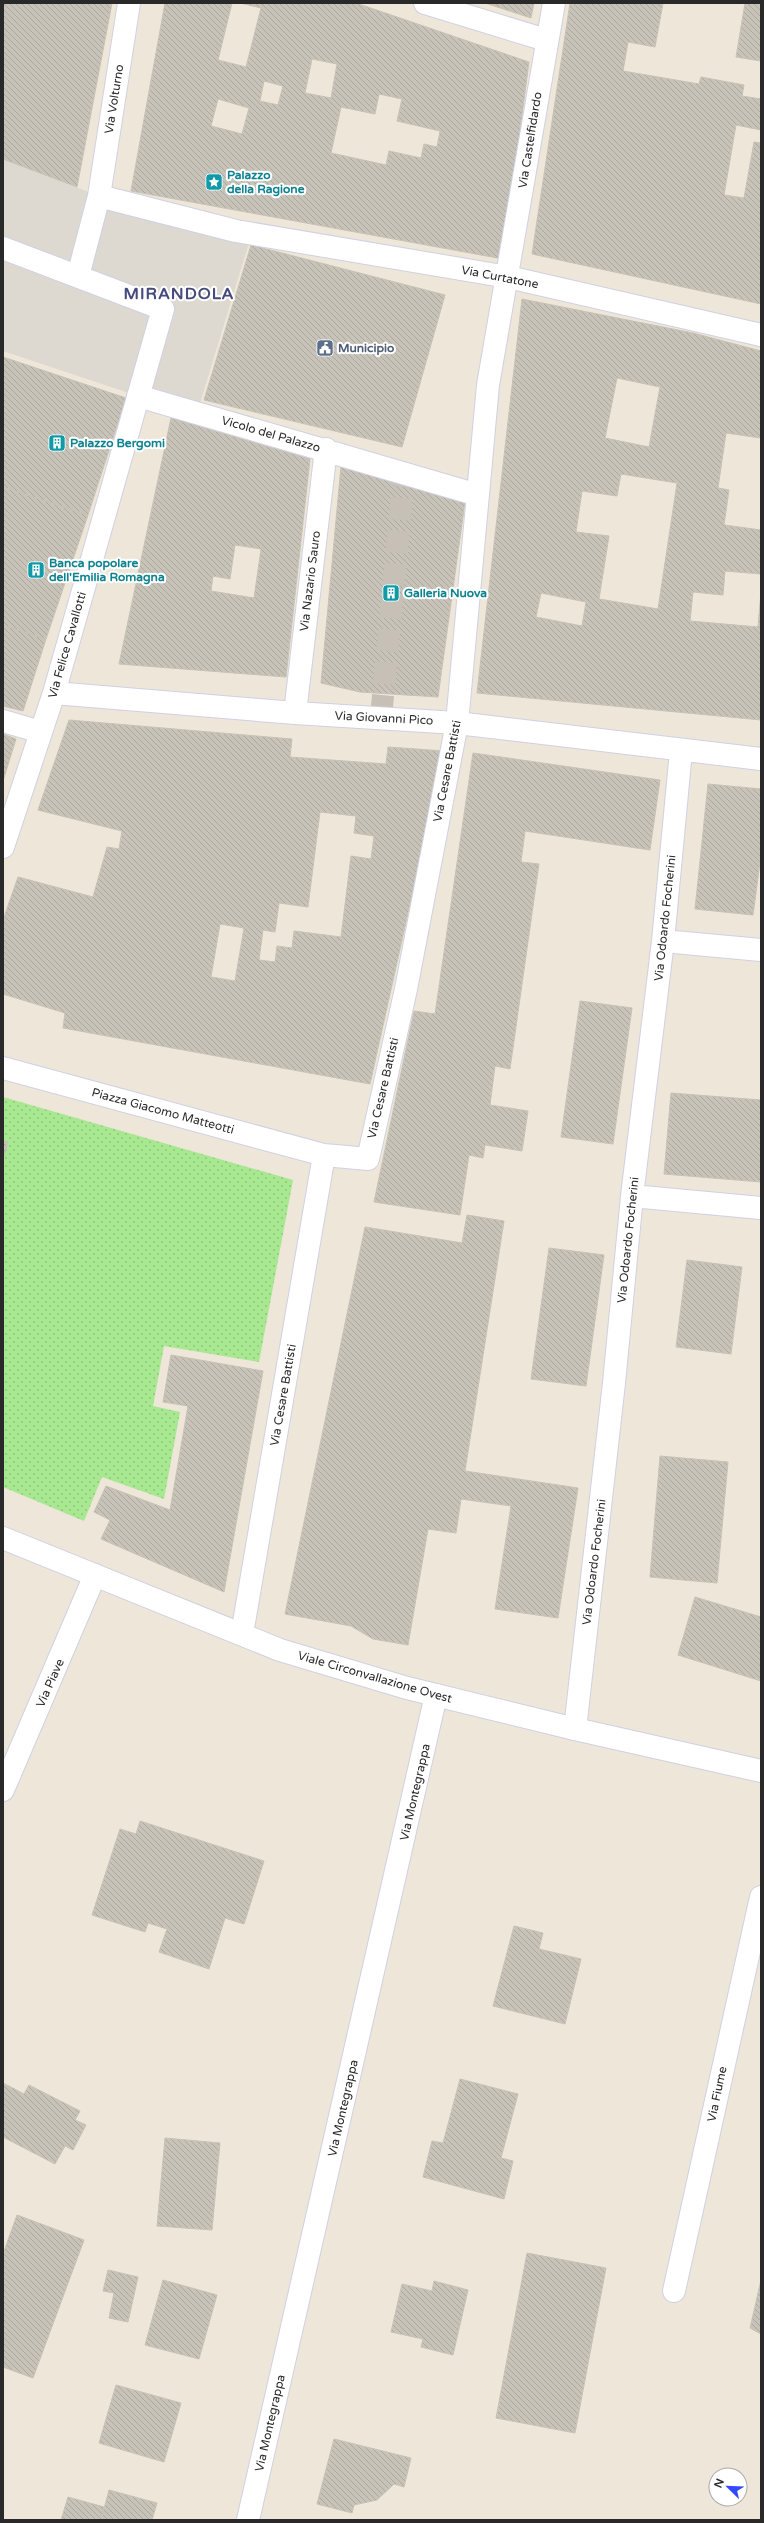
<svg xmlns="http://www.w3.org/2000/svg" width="764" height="2523" font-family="'Varela Round',sans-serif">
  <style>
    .park { fill: url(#park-dots) }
    .plaza { fill: #ddd9d1 }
    .building { fill: url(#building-back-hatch); stroke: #c8c2b3; fill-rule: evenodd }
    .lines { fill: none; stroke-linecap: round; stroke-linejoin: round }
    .street-tunnel { stroke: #c6c0b6; stroke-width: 22; stroke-dasharray: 22 11; stroke-linecap: butt }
    .street-casing { stroke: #cfd1e4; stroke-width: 24 }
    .secondary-casing { stroke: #cfd1e4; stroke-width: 24 }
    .street { stroke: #fff; stroke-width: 22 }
    .secondary { stroke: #fff; stroke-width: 22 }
    .labels { text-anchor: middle; stroke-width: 4; stroke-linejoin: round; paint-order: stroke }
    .street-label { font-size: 12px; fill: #292929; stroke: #fff }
    .culture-label { font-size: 12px; font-weight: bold; fill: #0d838f; stroke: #fff; text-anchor: start }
    .service-label { font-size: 12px; font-weight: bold; fill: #4e5e75; stroke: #fff; text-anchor: start }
    .district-label { font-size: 16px; font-weight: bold; letter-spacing: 1px; fill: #464b7d; stroke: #fff }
  </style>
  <defs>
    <pattern id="park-dots" width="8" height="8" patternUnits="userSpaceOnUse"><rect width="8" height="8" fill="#a7e891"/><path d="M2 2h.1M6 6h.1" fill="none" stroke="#90c77d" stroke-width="1.8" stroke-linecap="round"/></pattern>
    <pattern id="building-back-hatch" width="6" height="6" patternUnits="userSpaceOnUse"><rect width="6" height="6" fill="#c8c3b9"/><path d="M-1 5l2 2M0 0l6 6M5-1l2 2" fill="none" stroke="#aca89f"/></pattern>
  </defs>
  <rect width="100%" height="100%" fill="#ede6d9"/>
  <path class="park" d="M3,1097L293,1180L259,1362L164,1346L153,1406L180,1412L164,1499L102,1477L84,1521L3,1487Z"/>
  <path class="plaza" d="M3,159L99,196L252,233L197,413L138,396L3,351Z"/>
  <path class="building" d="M3,3H112L77,187L3,159Z
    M165,3H232L218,60L246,67L261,8L240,3H356L529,62L503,259L131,191ZM312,59L337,64L331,98L305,93ZM264,81L283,86L278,105L260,101ZM379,94L402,99L397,121L440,131L437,147L424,144L421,158L389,151L386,165L331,153L341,107L375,114ZM218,99L249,108L242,134L211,126Z
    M485,3H534L531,18Z
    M570,3H663L655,47L628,42L623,71L699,84L701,77L744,85L742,96L761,99V130L736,125L724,195L744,198L754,142L761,143V304L532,254Z
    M745,3H761V61L736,57Z
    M251,245L445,295L402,447L204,400Z
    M522,299L693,333L761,351V438L726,433L718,488L729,490L724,525L761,530V574L725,571L723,595L693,592L690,621L758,627L761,592V720L477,693ZM617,378L660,387L649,447L605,438ZM621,474L677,483L658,609L599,599L609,536L576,532L582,491L617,496ZM541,593L586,602L582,626L536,617Z
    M3,357L126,398L88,515L3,487Z
    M171,418L310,459L286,677L119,664ZM235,545L261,549L254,598L211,591L213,576L230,579Z
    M341,466L465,502L438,697L360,692L321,683Z
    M3,487L88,515L46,639L3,625Z
    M3,625L46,639L23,711L3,706Z
    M69,720L292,739L290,757L386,764L388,747L444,751L370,1084L63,1028L65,1013L3,994V920L18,877L93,897L107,847L119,849L122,831L38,810ZM320,812L356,816L354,833L374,836L371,859L351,856L341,937L294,931L292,948L277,946L275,962L259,960L263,930L275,932L279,903L308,907ZM220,924L244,928L235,981L211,977Z
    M3,734L16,739L3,781Z
    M473,753L660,780L650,850L525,831L521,862L539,864L510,1069L495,1066L490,1105L528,1111L522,1151L485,1145L483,1158L469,1155L460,1215L374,1202L414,1011L435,1014Z
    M708,784L761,789V855L753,915L695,909Z
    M580,1001L632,1008L613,1144L561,1137Z
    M671,1093L761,1100V1182L664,1174Z
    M3,1141L8,1142L3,1160Z
    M467,1215L504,1221L465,1471L578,1488L558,1618L495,1609L511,1506L461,1499L456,1533L428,1529L408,1645L373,1639L351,1626L285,1614L365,1227L462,1243Z
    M549,1248L604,1255L586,1386L531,1379Z
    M687,1260L742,1267L731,1354L676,1347Z
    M171,1355L263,1371L224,1592L101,1539L110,1520L94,1512L106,1486L170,1510L188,1406L163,1402Z
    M660,1456L728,1462L717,1583L650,1577Z
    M695,1597L761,1617V1681L678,1655Z
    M140,1821L264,1861L244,1924L225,1918L209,1969L159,1952L167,1929L148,1923L145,1932L92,1915L120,1829L136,1834Z
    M514,1926L543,1933L539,1949L581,1959L565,2024L493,2006Z
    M460,2079L518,2094L501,2158L513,2161L504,2199L423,2177L432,2141L443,2143Z
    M3,2083L24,2094L29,2085L80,2111L75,2120L86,2125L73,2150L65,2146L55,2164L3,2137Z
    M165,2138L220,2143L212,2230L157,2226Z
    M17,2215L84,2240L33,2378L3,2367V2254Z
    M527,2253L606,2268L575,2433L496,2418Z
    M108,2270L138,2277L128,2322L109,2318L114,2293L103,2291Z
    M163,2280L217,2295L199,2359L145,2345Z
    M761,2280V2334L750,2328Z
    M434,2281L468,2290L453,2355L421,2347L423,2339L391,2332L402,2284L432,2291Z
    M116,2385L181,2403L164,2462L99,2443Z
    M334,2439L411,2458L404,2487L394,2484L377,2500L354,2505L352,2513L317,2504Z
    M109,2490L157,2503L152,2520H101Z
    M68,2497L104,2507L101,2520H61Z"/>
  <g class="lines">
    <path class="street-tunnel" d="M381,717L404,474"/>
    <defs>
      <path id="street" d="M425,3L546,40
        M99,196L236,231L508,277L761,335
        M3,248L163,309L54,693L3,847
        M78,276L99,196L129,3
        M138,396L478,495
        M54,693L295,713L457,723L761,759
        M295,713L326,449
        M3,721L41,732
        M663,941L761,950
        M3,1068L324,1155L368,1159L406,989L457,723L488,385L554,3
        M632,1196L761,1208
        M242,1634L324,1155
        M575,1729L614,1383L632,1196L663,941L681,751
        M3,1790L95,1575
        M674,2291L761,1897
        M248,2520L436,1695"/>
      <path id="secondary" d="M3,1538L280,1650L407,1688L575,1729L761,1771"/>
    </defs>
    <use href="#street" class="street-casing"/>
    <use href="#secondary" class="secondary-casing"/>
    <use href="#street" class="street"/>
    <use href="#secondary" class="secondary"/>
  </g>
  <defs>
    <symbol id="sight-square" viewBox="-11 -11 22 22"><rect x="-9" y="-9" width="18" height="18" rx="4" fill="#0f9aa8" stroke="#fff"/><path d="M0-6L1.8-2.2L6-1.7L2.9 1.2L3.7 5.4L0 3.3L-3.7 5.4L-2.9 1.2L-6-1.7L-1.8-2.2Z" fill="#fff"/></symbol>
    <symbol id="civic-square" viewBox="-11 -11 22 22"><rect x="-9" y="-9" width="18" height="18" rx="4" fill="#5c6f8a" stroke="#fff"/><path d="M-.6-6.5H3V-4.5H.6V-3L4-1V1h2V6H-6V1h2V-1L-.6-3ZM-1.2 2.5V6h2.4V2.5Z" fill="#fff"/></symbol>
    <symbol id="building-square" viewBox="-11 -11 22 22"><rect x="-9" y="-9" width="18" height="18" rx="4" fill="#0f9aa8" stroke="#fff"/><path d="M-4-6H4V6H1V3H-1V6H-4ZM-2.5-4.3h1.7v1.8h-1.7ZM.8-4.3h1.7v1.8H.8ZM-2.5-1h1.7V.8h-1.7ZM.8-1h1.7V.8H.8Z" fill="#fff"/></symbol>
  </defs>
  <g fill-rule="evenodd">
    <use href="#sight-square" x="204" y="172" width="20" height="20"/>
    <use href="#civic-square" x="315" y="338" width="20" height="20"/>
    <use href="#building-square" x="47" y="433" width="20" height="20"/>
    <use href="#building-square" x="26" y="560" width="20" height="20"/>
    <use href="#building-square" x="381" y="583" width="20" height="20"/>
  </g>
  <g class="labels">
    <g class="street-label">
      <text transform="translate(114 99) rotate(-81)" y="4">Via Volturno</text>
      <text transform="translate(530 140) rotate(-81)" y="4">Via Castelfidardo</text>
      <text transform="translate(500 277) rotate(11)" y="4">Via Curtatone</text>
      <text transform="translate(271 434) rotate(16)" y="4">Vicolo del Palazzo</text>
      <text transform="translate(310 581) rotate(-83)" y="4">Via Nazario Sauro</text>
      <text transform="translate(67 645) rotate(-74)" y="4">Via Felice Cavallotti</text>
      <text transform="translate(384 718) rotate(3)" y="4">Via Giovanni Pico</text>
      <text transform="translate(447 771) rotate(-79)" y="4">Via Cesare Battisti</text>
      <text transform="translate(665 918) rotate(-84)" y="4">Via Odoardo Focherini</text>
      <text transform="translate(383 1088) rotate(-77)" y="4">Via Cesare Battisti</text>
      <text transform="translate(163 1111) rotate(15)" y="4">Piazza Giacomo Matteotti</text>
      <text transform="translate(628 1240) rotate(-84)" y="4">Via Odoardo Focherini</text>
      <text transform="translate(283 1395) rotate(-80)" y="4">Via Cesare Battisti</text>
      <text transform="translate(594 1562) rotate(-83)" y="4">Via Odoardo Focherini</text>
      <text transform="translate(375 1677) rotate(16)" y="4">Viale Circonvallazione Ovest</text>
      <text transform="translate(50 1683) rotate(-66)" y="4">Via Piave</text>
      <text transform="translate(415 1792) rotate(-77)" y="4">Via Montegrappa</text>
      <text transform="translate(717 2094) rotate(-78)" y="4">Via Fiume</text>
      <text transform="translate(343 2108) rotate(-77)" y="4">Via Montegrappa</text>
      <text transform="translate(270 2423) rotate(-77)" y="4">Via Montegrappa</text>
    </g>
    <g class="culture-label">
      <text x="227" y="179">Palazzo<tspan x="227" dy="14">della Ragione</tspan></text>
      <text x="70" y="447">Palazzo Bergomi</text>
      <text x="49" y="567">Banca popolare<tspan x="49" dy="14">dell'Emilia Romagna</tspan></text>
      <text x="404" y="597">Galleria Nuova</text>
    </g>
    <g class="service-label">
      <text x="338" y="352">Municipio</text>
    </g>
    <g class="district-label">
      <text x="179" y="299">MIRANDOLA</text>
    </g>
  </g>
  <rect width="764" height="2523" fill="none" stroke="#292929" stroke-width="8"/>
  <g transform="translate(728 2487) rotate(293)"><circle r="19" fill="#ffffff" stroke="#a9a9a9"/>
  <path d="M0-3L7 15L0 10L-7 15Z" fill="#3449ff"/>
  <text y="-6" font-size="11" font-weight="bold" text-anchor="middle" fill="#292929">N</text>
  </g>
</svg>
